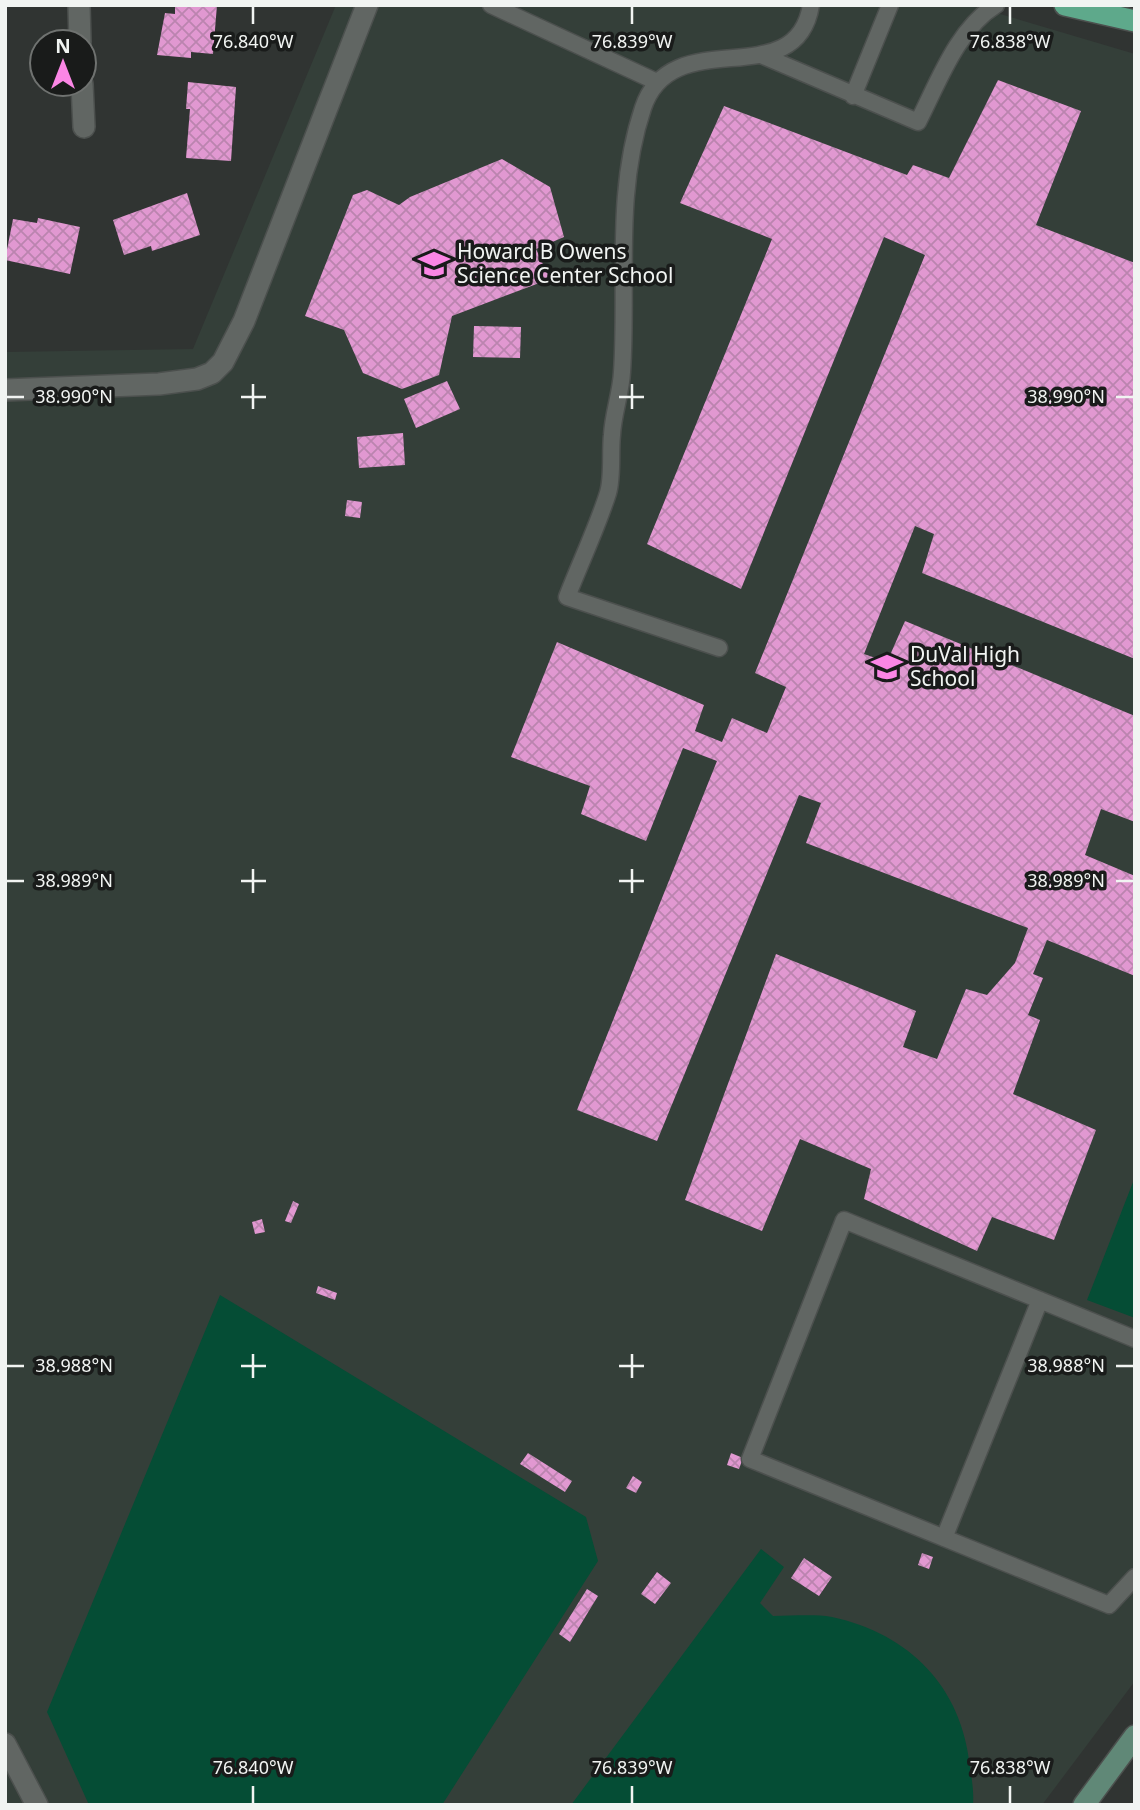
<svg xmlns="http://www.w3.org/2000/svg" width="1140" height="1810" font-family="'Noto Sans',sans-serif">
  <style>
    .built { fill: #343f39 }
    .park { fill: #054d35 }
    .building { fill: url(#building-cross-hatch) }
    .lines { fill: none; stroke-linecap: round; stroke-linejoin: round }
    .lane-casing { stroke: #4c504e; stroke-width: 19 }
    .street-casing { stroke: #4c504e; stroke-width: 24 }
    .secondary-casing { stroke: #4c504e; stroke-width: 24 }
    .primary-casing { stroke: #4c504e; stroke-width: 24 }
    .lane { stroke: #616663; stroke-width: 16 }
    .street { stroke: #616663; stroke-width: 21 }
    .secondary { stroke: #608877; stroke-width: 21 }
    .primary { stroke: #5ea98b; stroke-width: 21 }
    .ticks { fill: none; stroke: #f1f4f2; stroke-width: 2.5 }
    .labels { text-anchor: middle; stroke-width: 7; stroke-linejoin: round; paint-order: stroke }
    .poi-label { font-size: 21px; fill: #f1f4f2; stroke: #191b1a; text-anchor: start }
    .ticks-label { font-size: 18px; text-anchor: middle; fill: #f1f4f2; stroke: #191b1a; stroke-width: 7; stroke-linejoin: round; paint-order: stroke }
  </style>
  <defs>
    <pattern id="building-cross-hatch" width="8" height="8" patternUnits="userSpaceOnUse" patternTransform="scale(1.75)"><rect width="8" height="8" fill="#e198d1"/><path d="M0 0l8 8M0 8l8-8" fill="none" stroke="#bb84af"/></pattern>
  </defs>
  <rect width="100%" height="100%" fill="#303432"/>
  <path class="built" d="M336,5H970L1135,54V1681L1042,1805H5V352L193,349Z"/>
  <path class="park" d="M1135,1177V1318L1087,1300Z
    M220,1295L586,1517L598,1561L442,1805H89L47,1712Z
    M761,1549L784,1567L760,1603L773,1616C792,1616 814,1614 832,1617C910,1634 962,1687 970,1767C972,1780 974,1793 973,1805H571Z"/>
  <path class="building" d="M175,5H217L213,54L191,52V58L157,55L165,13L175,14Z
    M998,80L1081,111L1036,225L1135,263V659L922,573L934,534L915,526L864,654L887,662L905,621L1135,716V822L1101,809L1085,855L1135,876V976L1047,940L1033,974L1043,978L1028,1015L1040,1020L1013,1094L1096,1130L1054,1240L992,1217L977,1251L864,1199L871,1169L800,1139L762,1231L685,1200L776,954L916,1011L903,1047L937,1059L966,989L987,995L1015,963L1028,928L806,843L821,803L799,795L657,1141L577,1110L717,761L683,748L646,841L581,814L590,786L511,757L557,642L704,705L695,731L722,742L732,718L767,733L786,687L755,673L925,255L884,237L741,589L647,544L772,239L680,203L724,106L907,175L913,165L949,178Z
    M188,82L236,87L231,161L186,158L190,109H186Z
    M502,159L550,187L564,237L536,249L550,279L452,316L439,375L402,389L363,373L344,330L305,316L353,195L367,190L399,205L410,197Z
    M187,193L200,235L152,251L151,246L124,255L113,220Z
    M38,218L80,227L70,274L5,260L13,219L37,223Z
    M474,326L521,327L520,358L473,357Z
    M447,381L460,409L416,428L404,399Z
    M403,433L405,465L359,468L357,437Z
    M347,500L362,502L360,518L345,516Z
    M293,1201L299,1204L291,1223L285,1221Z
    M262,1219L265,1232L255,1234L252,1222Z
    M318,1286L337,1293L335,1300L316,1293Z
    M528,1453L572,1481L565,1492L520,1464Z
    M731,1453L743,1458L739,1469L727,1465Z
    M633,1476L642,1482L636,1493L626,1488Z
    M922,1553L933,1557L929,1569L918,1565Z
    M804,1558L832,1577L819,1596L791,1578Z
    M657,1572L671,1583L655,1604L641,1594Z
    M587,1589L598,1596L570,1642L559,1634Z"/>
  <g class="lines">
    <defs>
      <path id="lane" d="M491,5L657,82
        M761,55L918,122C938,83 957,29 996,5
        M853,96L890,5
        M719,648L567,597C580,563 597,528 608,493C613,476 610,453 612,435C613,414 621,393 622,372C628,284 614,194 643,108C672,20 796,97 811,5
        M1135,1339L844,1220L750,1459L1109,1605L1135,1577
        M944,1538L1040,1300"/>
      <path id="street" d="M79,5L80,42
        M82,84L84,127
        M5,390L159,384L197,379L212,373L223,362L244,321L367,5
        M5,1744L37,1805"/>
      <path id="secondary" d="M1084,1805L1135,1736"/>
      <path id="primary" d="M1065,5L1135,21"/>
    </defs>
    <use href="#lane" class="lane-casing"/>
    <use href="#street" class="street-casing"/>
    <use href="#secondary" class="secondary-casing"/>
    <use href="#primary" class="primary-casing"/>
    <use href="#lane" class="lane"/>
    <use href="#street" class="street"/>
    <use href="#secondary" class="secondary"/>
    <use href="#primary" class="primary"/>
  </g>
  <path class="ticks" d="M253,7V24M632,7V24M1010,7V24M253,384V409M632,384V409M7,397H24M241,397H266M619,397H644M1116,397H1133M253,869V893M632,869V893M7,881H24M241,881H266M619,881H644M1116,881H1133M253,1354V1378M632,1354V1378M7,1366H24M241,1366H266M619,1366H644M1116,1366H1133M253,1786V1803M632,1786V1803M1010,1786V1803"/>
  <defs>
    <symbol id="school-bare" viewBox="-9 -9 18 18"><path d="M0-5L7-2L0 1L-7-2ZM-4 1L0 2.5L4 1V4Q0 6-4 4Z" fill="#fb86e5" stroke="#191b1a" stroke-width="2.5" paint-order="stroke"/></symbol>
  </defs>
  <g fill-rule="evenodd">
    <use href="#school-bare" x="412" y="242" width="44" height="44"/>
    <use href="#school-bare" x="865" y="645" width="44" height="44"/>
  </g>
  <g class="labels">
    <g class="poi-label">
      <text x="457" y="259">Howard B Owens<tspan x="457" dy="24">Science Center School</tspan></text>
      <text x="910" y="662">DuVal High<tspan x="910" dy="24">School</tspan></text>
    </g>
  </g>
  <g class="ticks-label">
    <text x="253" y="48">76.840°W</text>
    <text x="632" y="48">76.839°W</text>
    <text x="1010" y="48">76.838°W</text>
    <text x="74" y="403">38.990°N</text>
    <text x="1066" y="403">38.990°N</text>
    <text x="74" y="887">38.989°N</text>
    <text x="1066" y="887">38.989°N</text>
    <text x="74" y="1372">38.988°N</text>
    <text x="1066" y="1372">38.988°N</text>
    <text x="253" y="1774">76.840°W</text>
    <text x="632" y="1774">76.839°W</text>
    <text x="1010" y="1774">76.838°W</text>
  </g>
  <rect width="1140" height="1810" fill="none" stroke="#f1f4f2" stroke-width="14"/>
  <g transform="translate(63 63)"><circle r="33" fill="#191b1a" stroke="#6f7270" stroke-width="2"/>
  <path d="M0-5L12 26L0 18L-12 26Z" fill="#fb86e5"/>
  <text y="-10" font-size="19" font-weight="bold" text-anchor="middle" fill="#f1f4f2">N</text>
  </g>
</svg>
